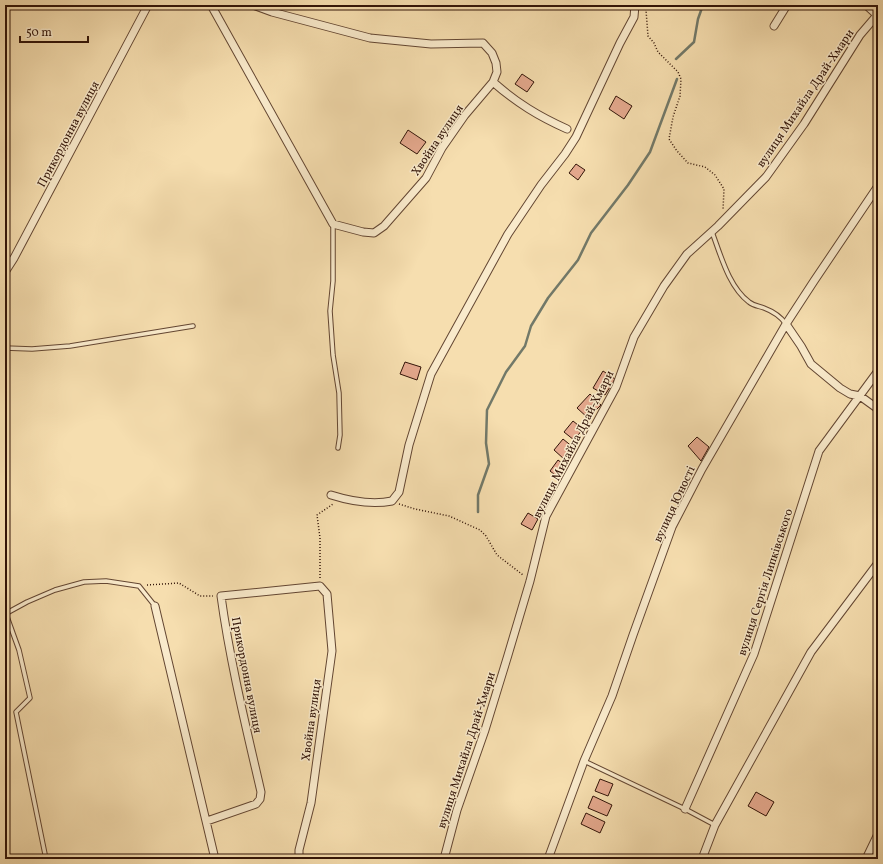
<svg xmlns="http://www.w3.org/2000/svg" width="883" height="864" font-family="Vollkorn,serif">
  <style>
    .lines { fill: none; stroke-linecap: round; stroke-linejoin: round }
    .stream { stroke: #727969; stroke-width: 2.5 }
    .building { fill: #e5a98e; stroke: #321408 }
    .lane-casing { stroke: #634632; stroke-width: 5.5 }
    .street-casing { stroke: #634632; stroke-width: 9 }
    .path { stroke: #321408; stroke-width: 1.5; stroke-dasharray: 1 2; stroke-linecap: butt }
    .lane { stroke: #f9eacb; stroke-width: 3.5 }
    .street { stroke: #f9eacb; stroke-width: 7 }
    .labels { text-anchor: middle; stroke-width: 3; stroke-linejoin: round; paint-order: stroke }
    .street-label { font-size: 12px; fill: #321408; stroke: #f9eacb }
  </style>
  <rect width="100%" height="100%" fill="#f6deaf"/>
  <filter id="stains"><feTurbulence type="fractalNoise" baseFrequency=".005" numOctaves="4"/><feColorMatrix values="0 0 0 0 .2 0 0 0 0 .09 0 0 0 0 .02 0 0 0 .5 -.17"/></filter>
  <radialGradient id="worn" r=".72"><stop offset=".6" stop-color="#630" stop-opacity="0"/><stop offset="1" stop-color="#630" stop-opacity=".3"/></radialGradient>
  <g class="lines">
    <path class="stream" d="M676,59L694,42L698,19L703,5
      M478,512V495L489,464L486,443L487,410L506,372L525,346L531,326L548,298L578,260L591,233L628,185L650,152L677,79"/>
  </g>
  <path class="building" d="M522,74L534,82L527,92L515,84Z
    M616,96L632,106L624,119L609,109Z
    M408,130L426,142L417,154L400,143Z
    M576,164L585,170L578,180L569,173Z
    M405,362L421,367L417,380L400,374Z
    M603,371L615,379L605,395L593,388Z
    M590,394L601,405L588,418L577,408Z
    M573,421L583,429L574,440L564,432Z
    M697,437L709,447L701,461L688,446Z
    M563,439L574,448L564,459L554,450Z
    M558,460L567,467L559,478L550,471Z
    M528,513L538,519L532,530L521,524Z
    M600,779L613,784L608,796L595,791Z
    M756,792L774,802L766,816L748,806Z
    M593,796L612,805L607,816L588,808Z
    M586,813L605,822L600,833L581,824Z"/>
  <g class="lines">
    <defs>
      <path id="lane" d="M333,224V281L330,311L333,355L339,393L340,435L338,448
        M712,232C721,256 729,287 749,302C754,306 759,306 764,308C772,311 781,317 786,324
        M5,348L32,349L70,346L193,326
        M5,614L27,602L55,590L84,582L106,581L139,586L155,606
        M6,614L19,650L30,698L16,712L46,859
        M584,761L685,809L715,825"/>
      <path id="street" d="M211,5L333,224L363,232L374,233L384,226L426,178L442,148L465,115L493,82L497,72L496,63L492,53L483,43L431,44L370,38L272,12L253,5
        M866,5L878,16
        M774,26L787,5
        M493,82C517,103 538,116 567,129
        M5,272L14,258L148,5
        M786,324L801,346L811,364L840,388L850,394L860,396L878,409
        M331,495C350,501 372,505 392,501L399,492L409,445L431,374L508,234L541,185L565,154L576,137L620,43L634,17L635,5
        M155,606L215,859
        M685,809L754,654L819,451L878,371
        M207,821L256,804L260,799L261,792C246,727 230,662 221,596L320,586L327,594L332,651L311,803L299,850V859
        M444,859L457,810L485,730L508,655L530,581L546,516L616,387L634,337L664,286L687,254L718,226L766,177L804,124L860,35L878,14
        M548,859L584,761L612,696L633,635L672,527L702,469L786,324L814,281L878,186
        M702,859L715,825L811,652L878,563
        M866,859L878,834"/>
    </defs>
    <use href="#lane" class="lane-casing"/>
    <use href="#street" class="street-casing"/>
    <path class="path" d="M643,7L646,10L648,36L654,43L658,52L678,72L681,79L680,96L673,117L669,139L677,151L688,163L705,167L715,175L724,189L723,210
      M399,504L415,509L449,516L480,530L486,536L497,555L523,575
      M320,578V538L317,515L333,504
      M147,585L179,583L200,596H213"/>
    <use href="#lane" class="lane"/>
    <use href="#street" class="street"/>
  </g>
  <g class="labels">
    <g class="street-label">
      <text transform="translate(805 98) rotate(-56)" y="4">вулиця Михайла Драй-Хмари</text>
      <text transform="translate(68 134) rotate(-62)" y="4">Прикордонна вулиця</text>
      <text transform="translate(437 140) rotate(-56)" y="4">Хвойна вулиця</text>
      <text transform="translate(573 444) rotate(-63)" y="4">вулиця Михайла Драй-Хмари</text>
      <text transform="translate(674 504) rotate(-65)" y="4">вулиця Юності</text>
      <text transform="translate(765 582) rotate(-72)" y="4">вулиця Сергія Липківського</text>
      <text transform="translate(247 675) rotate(79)" y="4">Прикордонна вулиця</text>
      <text transform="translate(311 720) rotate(-82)" y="4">Хвойна вулиця</text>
      <text transform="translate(466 750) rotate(-72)" y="4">вулиця Михайла Драй-Хмари</text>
    </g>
  </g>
  <rect width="883" height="864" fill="none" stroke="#f6deaf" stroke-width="20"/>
  <rect x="6" y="6" width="871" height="852" fill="none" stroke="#321408" stroke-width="2"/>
  <rect x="10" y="10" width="863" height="844" fill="none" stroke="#321408"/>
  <path d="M20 36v6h68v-6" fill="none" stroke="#321408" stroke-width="2"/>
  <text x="26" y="36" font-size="12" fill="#321408" stroke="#f9eacb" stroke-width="3" paint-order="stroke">50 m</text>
  <rect width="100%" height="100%" filter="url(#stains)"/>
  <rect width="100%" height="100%" fill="url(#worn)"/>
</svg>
